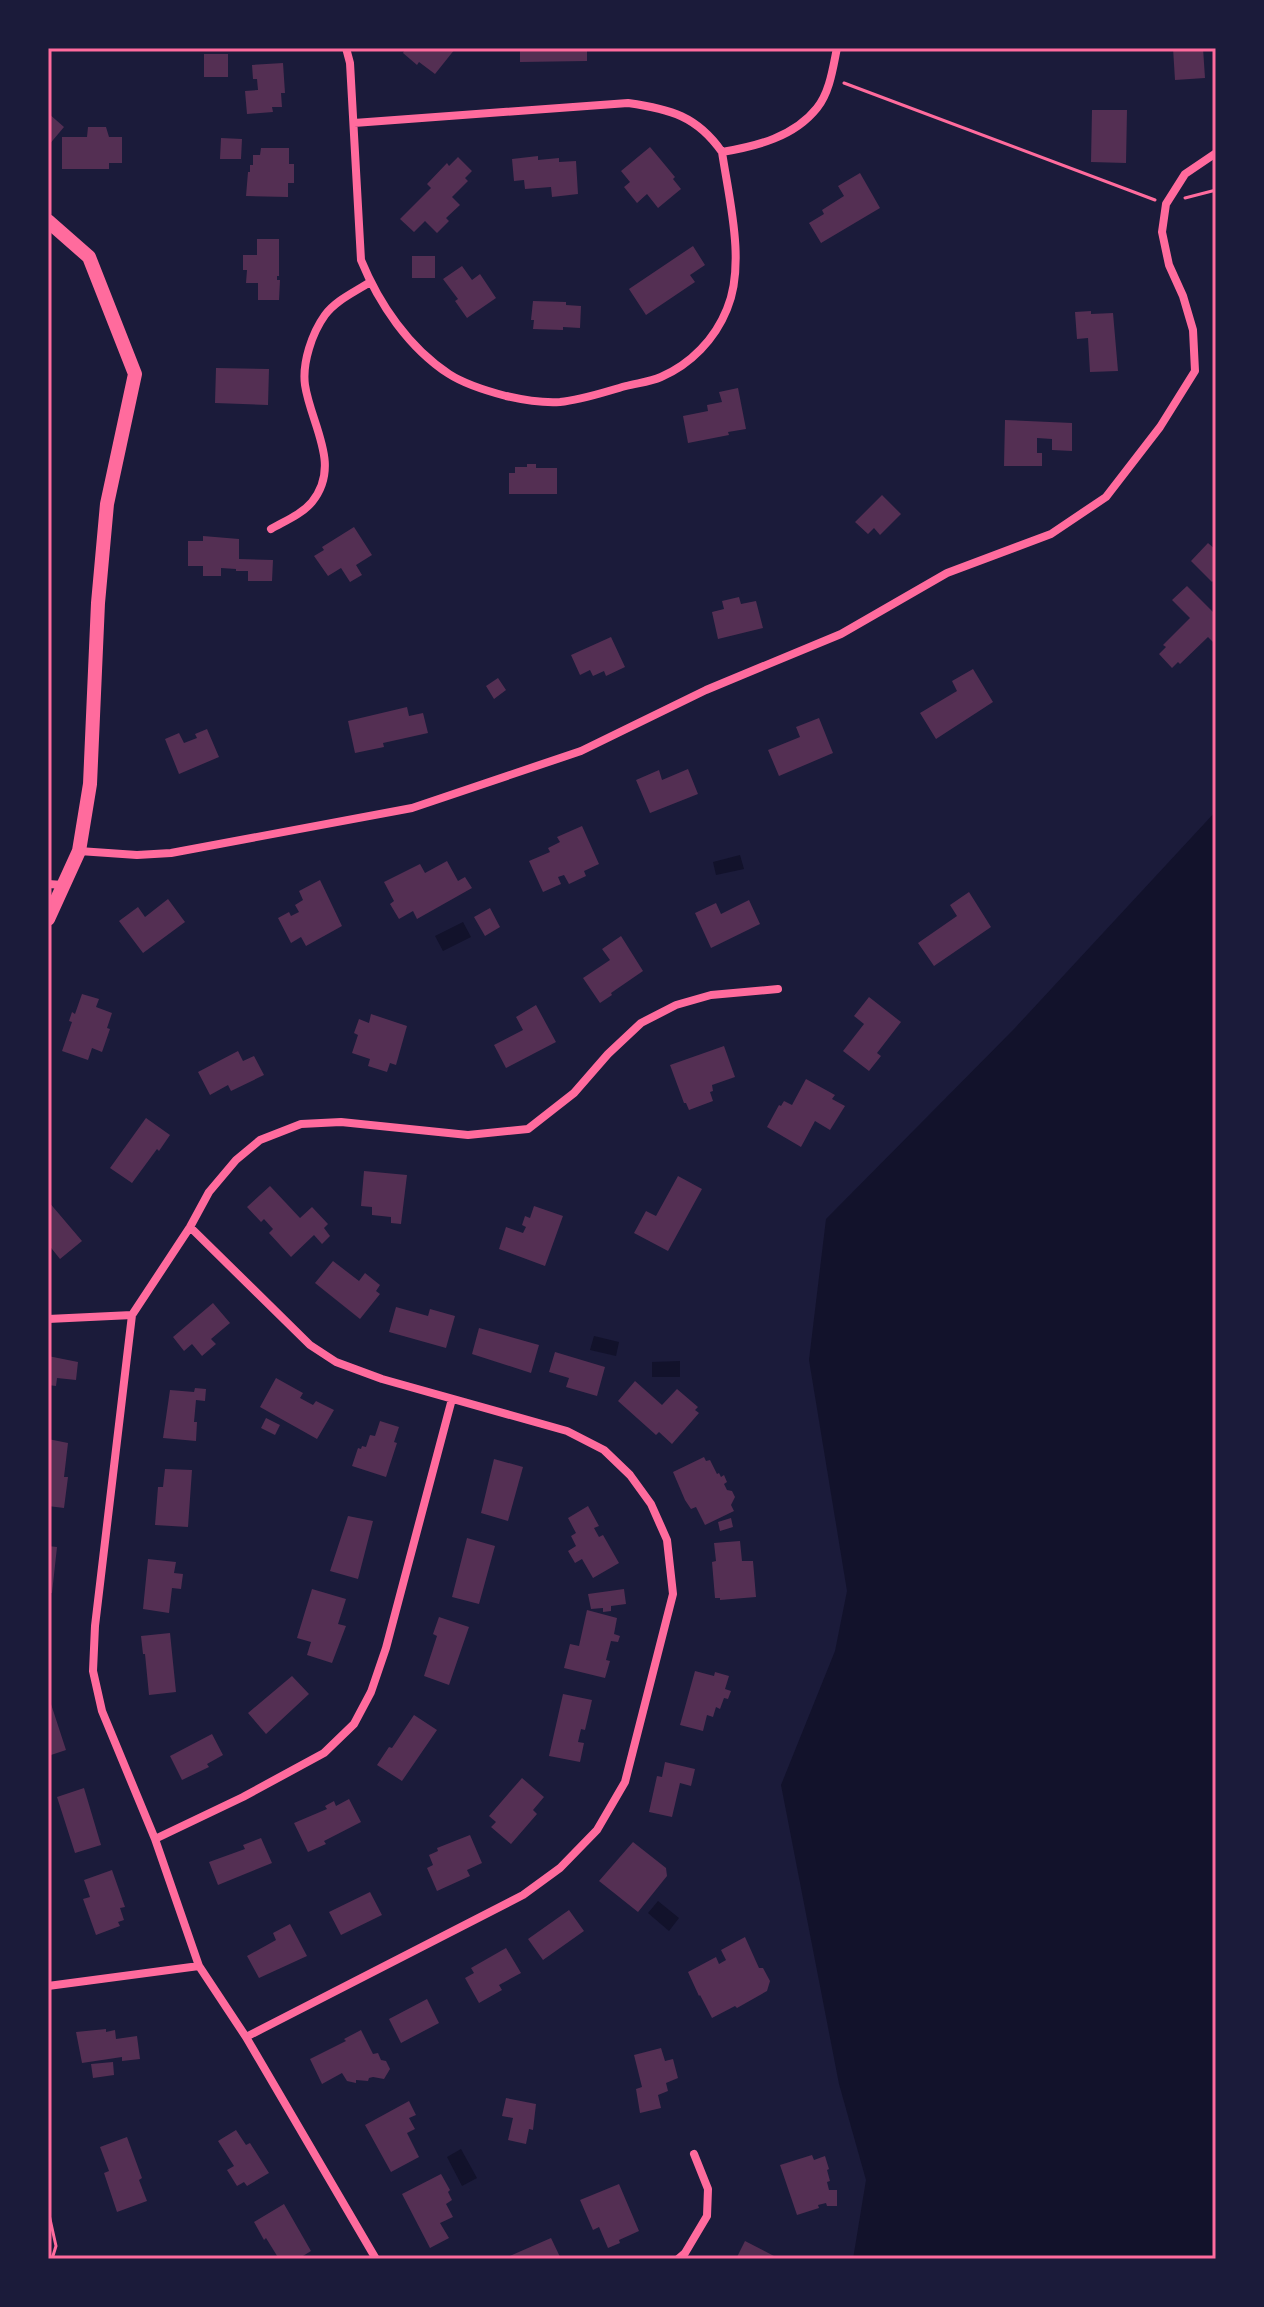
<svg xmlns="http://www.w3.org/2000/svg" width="1264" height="2307" font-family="'Fira Sans',sans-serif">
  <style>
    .water { fill: #12122b }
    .building { fill: #542f53 }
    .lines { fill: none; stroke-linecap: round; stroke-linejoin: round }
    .path { stroke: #ff6b9d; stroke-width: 3 }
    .minor { stroke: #ff6b9d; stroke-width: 8 }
    .tertiary { stroke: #ff6b9d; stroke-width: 14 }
    .neatline { fill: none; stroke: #ff6b9d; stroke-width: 3 }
  </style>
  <rect width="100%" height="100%" fill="#1b1b3a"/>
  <path class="water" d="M1216,811V2259H853L866,2180L839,2084L781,1785L835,1651L847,1591L809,1360L826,1219L1014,1029Z
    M740,855L744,869L716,875L713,862Z
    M463,922L471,937L443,951L435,936Z
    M594,1336L619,1342L616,1356L590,1350Z
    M680,1361V1377H652V1362Z
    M658,1901L679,1918L669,1931L648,1913Z
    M461,2149L477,2178L462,2186L447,2157Z"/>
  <path class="building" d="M400,48H453L455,49L435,74L419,62L417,65L403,53L404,51Z
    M520,48H587V61L520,62Z
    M1173,48H1203L1205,78L1175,80Z
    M204,54H228V77H204Z
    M283,63L285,93H281L282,107H272L273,112L247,114L245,91L258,90L257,79H253L252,65Z
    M1092,110H1127L1126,163L1091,162Z
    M48,113L64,127L48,146Z
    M88,127H106L109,137H122V163H109V169H62V137H87Z
    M221,138L242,139L241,159H220Z
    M650,147L675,177L673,179L681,189L658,208L647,194L637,203L624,187L630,182L621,171Z
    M261,148H289V164H294V183H288V197L246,196L248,172H250V165H253V155H260Z
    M538,156V160L559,158V162L576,161L578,194L552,197L551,187L525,189L524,180L514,181L512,159Z
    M458,157L472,171L465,178L468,181L452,197L460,205L446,218L449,221L437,233L425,221L414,232L400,219L431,188L427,184L447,163L449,166Z
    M860,173L880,208L821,243L809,223L824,214L822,210L844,196L838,186Z
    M257,239H279V276H277V280H280L279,300H258V283H246L247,270H243V255H257Z
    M693,246L705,265L690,275L695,282L646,315L629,289Z
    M412,256H435V278H412Z
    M462,266L472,280L480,274L496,298L467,318L455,301L458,299L443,279Z
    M533,301L566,302V305L581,306L580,328L563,327V330L533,329L534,320H531Z
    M1091,311V314L1113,313L1118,371L1090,372L1088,338L1077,339L1075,312Z
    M216,368L269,369L268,405L215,403Z
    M738,388L746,429L728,432L729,435L688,443L683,416L708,411L707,405L722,402L719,392Z
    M1005,420L1072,423V451L1052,450V439L1037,438V453H1042V466H1004Z
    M527,464H536V468H557V494H509V473H515V467H527Z
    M882,495L901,514L880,535L874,528L868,534L855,522Z
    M354,527L372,555L356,565L362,575L350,582L341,568L328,576L314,556L324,550L322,547Z
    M203,536L239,539V559L273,560L272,581H248V571H236V569L221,568V576H203V566H188V541H203Z
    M1208,543L1216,550V578L1212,582L1191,561Z
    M1187,586L1216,615V641L1214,643L1208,637L1180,664L1178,662L1172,668L1159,654L1166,647L1163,645L1190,618L1172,600Z
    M739,597L741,604L756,601L763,628L718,639L712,612L724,609L722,601Z
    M611,637L625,667L606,676L604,671L593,676L590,670L580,675L571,655Z
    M973,669L993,702L936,739L920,713L957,691L952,681Z
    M498,678L506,690L494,699L486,686Z
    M407,707L409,716L423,713L428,733L383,743L384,747L355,753L348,721Z
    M819,718L833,753L779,776L768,750L800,737L796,727Z
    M207,729L219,757L179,774L165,739L179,733L184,743L197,738L195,734Z
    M688,769L698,794L650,813L636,780L659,770L662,780Z
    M582,826L599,864L584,871L586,876L569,884L564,875L558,877L561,884L543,892L529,861L550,852L548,848L560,842L557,837Z
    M447,861L458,881L465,877L472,888L417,919L413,911L399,919L390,904L394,901L384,882L420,864L425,873Z
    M320,880L342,926L306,946L301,937L291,943L278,918L289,912L291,916L299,912L295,905L303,900L299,891Z
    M969,892L991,927L934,966L918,943L957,916L950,905Z
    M168,899L185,922L143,953L119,921L138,907L145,917Z
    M749,900L760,924L711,948L695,913L716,903L721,914Z
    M490,908L500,927L485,936L474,917Z
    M621,936L643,971L611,993L612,995L600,1003L583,978L610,960L602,949Z
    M82,994L99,999L96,1007L112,1013L107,1028L110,1029L102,1052L92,1048L88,1060L62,1051L72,1022L69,1021L72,1012L75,1014Z
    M869,997L901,1022L877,1053L881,1056L869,1071L843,1051L864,1024L854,1016Z
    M536,1005L556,1042L506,1068L494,1045L523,1030L516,1017Z
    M371,1014L407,1026L396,1065L390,1063L387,1072L368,1066L370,1059L352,1053L358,1035L354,1033L359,1019L369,1023Z
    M724,1046L735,1077L712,1085L713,1091L710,1092L713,1101L689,1110L686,1103H684L670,1065Z
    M238,1051L243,1061L254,1056L264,1075L231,1091L228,1085L210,1095L198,1072Z
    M806,1079L835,1095L832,1099L845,1106L830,1130L815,1121L801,1147L767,1127L779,1105L781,1106L784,1101L792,1105Z
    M146,1118L170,1135L159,1151L157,1149L132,1183L110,1168Z
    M364,1171L407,1175L401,1224L391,1223V1217L372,1215V1207L361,1206Z
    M678,1176L702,1189L668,1251L634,1233L646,1211L656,1216Z
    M270,1186L300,1218L312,1207L328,1224L324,1228L330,1236L322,1244L314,1235L291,1257L269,1233L273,1229L264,1219L261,1222L247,1207Z
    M48,1201L82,1241L60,1259L48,1244Z
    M534,1206L563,1216L545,1266L499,1249L506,1227L523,1233L526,1227L522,1225L525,1216L530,1218Z
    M333,1261L359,1281L365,1273L380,1285L376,1291L380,1294L360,1319L315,1283Z
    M213,1303L230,1323L211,1339L216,1344L202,1356L192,1344L184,1351L173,1337Z
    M396,1307L428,1316L430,1309L455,1316L446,1348L389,1332Z
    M479,1328L539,1345L531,1373L472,1354Z
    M555,1352L605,1367L597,1396L566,1387L569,1378L549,1372Z
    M48,1356L78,1362L76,1380L57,1378L56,1386L48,1385Z
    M276,1378L303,1393L300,1398L313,1405L316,1401L334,1410L317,1439L260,1407Z
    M635,1381L662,1405L677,1389L698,1407L695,1410L699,1413L672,1444L659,1432L656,1435L618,1401Z
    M195,1388L206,1389L205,1401L196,1400L194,1422H197L196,1441L163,1438L170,1390L194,1392Z
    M266,1418L280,1425L275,1435L261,1428Z
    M380,1421L399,1427L394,1442L397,1443L386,1477L352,1466L358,1448L361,1449L362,1446L366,1447L370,1435L375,1436Z
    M48,1439L68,1443L64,1477H68L64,1508L48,1506Z
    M704,1457L706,1461L710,1460L717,1474L719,1473L721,1477L724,1475L727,1482L724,1484L727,1490L732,1491L735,1497L731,1505L734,1511L705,1525L696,1507L691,1509L685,1500L673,1472Z
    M494,1459L523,1467L508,1521L481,1513Z
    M165,1469L192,1470L188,1527L155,1525L158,1487H163Z
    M588,1506L599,1526L594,1528L599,1537L603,1535L619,1563L593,1578L582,1559L575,1563L568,1551L576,1546L571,1536L576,1533L568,1518Z
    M348,1516L373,1521L358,1579L330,1571Z
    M731,1518L733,1527L720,1531L718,1522Z
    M467,1538L495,1546L479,1604L452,1597Z
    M740,1541L742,1561H753L756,1597L720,1600V1598H715L712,1562L716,1561L714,1543Z
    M48,1546L57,1547L52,1593H48Z
    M148,1559L176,1562L174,1573L183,1574L181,1589L172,1588L169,1613L143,1609Z
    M312,1589L346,1599L338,1624L346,1626L332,1663L307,1655L311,1642L297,1638Z
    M624,1589L626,1604L611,1606V1611L603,1612V1608L591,1609L588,1594Z
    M587,1610L617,1618L614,1634L620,1636L618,1642L611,1641L606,1660L610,1661L605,1678L564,1668L570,1644L579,1646Z
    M439,1617L469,1627L449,1685L424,1676L437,1636L433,1634Z
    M170,1633L176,1692L149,1695L145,1654H143L141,1636Z
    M695,1671L714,1676L715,1672L729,1676L725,1689L731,1691L728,1699L724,1698L720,1709L716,1707L713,1717L707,1715L703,1731L680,1725Z
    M292,1676L309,1694L266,1734L248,1713Z
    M563,1694L592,1700L585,1730L581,1729L578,1742L584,1743L580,1762L549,1756Z
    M51,1704L66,1750L48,1756V1705Z
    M414,1715L437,1730L402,1781L377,1765L389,1747L392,1748Z
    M212,1734L223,1755L207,1764L209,1767L182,1780L170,1756Z
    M665,1762L695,1769L691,1786L680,1783L672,1817L649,1812L657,1776L662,1777Z
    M522,1778L544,1797L533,1810L537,1814L511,1844L491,1827L496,1822L489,1816Z
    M84,1788L101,1845L75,1853L57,1797Z
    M349,1799L361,1822L324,1841L326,1844L308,1852L294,1823L327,1809L325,1806L334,1801L336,1806Z
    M470,1835L482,1863L467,1870L470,1876L437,1891L427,1868L433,1865L429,1855L438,1851L437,1848Z
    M261,1838L272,1863L218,1885L209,1862L245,1849L243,1845Z
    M633,1842L666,1868L667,1876L638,1912L599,1881Z
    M112,1870L125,1907L120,1908L124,1920L118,1922L120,1926L96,1935L83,1899L90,1897L84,1880Z
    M370,1892L382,1915L341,1935L329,1912Z
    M569,1910L584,1931L543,1960L528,1939Z
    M290,1924L307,1956L259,1978L247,1956L276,1940L273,1933Z
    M745,1937L759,1968H763L770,1981L767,1991L737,2008L735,2006L712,2018L700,1995L699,1996L688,1972L716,1957L719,1964L726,1960L721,1950Z
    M506,1948L521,1973L499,1985L502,1990L479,2003L465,1978L474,1973L471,1968Z
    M427,1999L439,2023L401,2043L389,2019Z
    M106,2029V2032L115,2030L116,2039L137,2036L140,2059L122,2061V2057L82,2063L76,2032Z
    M361,2030L373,2054L378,2053L381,2060L386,2061L390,2069L384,2079L373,2077L369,2078L368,2081L356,2080V2083L347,2081L342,2073L322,2084L310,2059L346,2041L344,2039Z
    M661,2048L665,2061L673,2059L678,2078L666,2083L668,2091L658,2095L661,2108L640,2113L636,2089L642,2087L634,2055Z
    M113,2062L114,2075L93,2078L91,2064Z
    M506,2098L536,2104L533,2130L529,2129L526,2144L508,2140L513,2118L502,2116Z
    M409,2101L416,2115L409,2118L415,2129L407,2133L419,2157L391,2172L365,2125Z
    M236,2130L246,2145L250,2143L269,2173L247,2186L244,2182L237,2186L227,2170L234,2166L218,2141Z
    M127,2137L142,2178L139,2180L147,2201L117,2212L104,2173L109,2171L100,2147Z
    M812,2155L814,2160L825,2156L829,2169L827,2170L830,2181L827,2182L829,2190H837V2206H827L826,2203L818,2205L819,2208L797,2215L780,2165Z
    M441,2174L450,2190L448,2192L452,2200L446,2204L453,2217L440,2223L449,2238L430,2248L402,2194Z
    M619,2184L639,2231L619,2240L620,2243L608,2248L599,2227L593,2230L580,2200Z
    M284,2204L311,2251L298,2259H279L266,2238L264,2240L254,2222Z
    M551,2238L561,2259H503Z
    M745,2241L774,2256L773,2259H736Z"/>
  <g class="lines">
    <path class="path" d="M844,83L1155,200
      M1185,198L1216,190
      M48,2210L56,2246L52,2259"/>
    <path class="minor" d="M346,48L350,63L361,260C379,304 409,348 449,374C466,385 487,391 506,396C523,400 542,403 560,402C582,400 604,392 626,386C637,383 650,382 661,377C691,364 715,339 727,309C746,264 729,199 722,152
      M354,123L628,103C670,109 697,116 722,152C757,146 794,137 817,108C830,92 833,67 837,48
      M271,529C285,521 302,514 312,502C342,465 311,425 305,385C302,363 312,333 325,315C336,300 355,292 370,282
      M79,851L137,855L171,853L412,808L581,751L706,690L841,634L947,573L1051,534L1106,497L1160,427L1195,371L1193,330L1183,296L1169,265L1162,232L1166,204L1185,174L1216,153
      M48,884L63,885
      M190,1227L310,1345L336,1362L382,1379L567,1431L604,1450L630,1475L651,1504L667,1540L673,1594L625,1782L597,1830L560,1868L523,1895L246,2037
      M132,1315L95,1626L93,1671L102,1711L155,1839L199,1966L246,2037L376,2259
      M48,1319L132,1315L190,1227L209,1192L236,1160L260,1140L301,1124L341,1122L468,1135L528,1129L574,1093L608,1054L641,1023L676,1005L711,995L778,989
      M155,1839L243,1797L324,1753L354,1724L371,1692L386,1648L452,1399
      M48,1986L199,1966
      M678,2259L685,2253L707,2216L708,2189L694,2154"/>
    <path class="tertiary" d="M48,221L89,257L135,374L107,504L98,603L90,784L79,851L48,919"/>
  </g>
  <rect width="1264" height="2307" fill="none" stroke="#1b1b3a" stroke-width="100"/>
  <rect x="50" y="50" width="1164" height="2207" class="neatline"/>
</svg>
